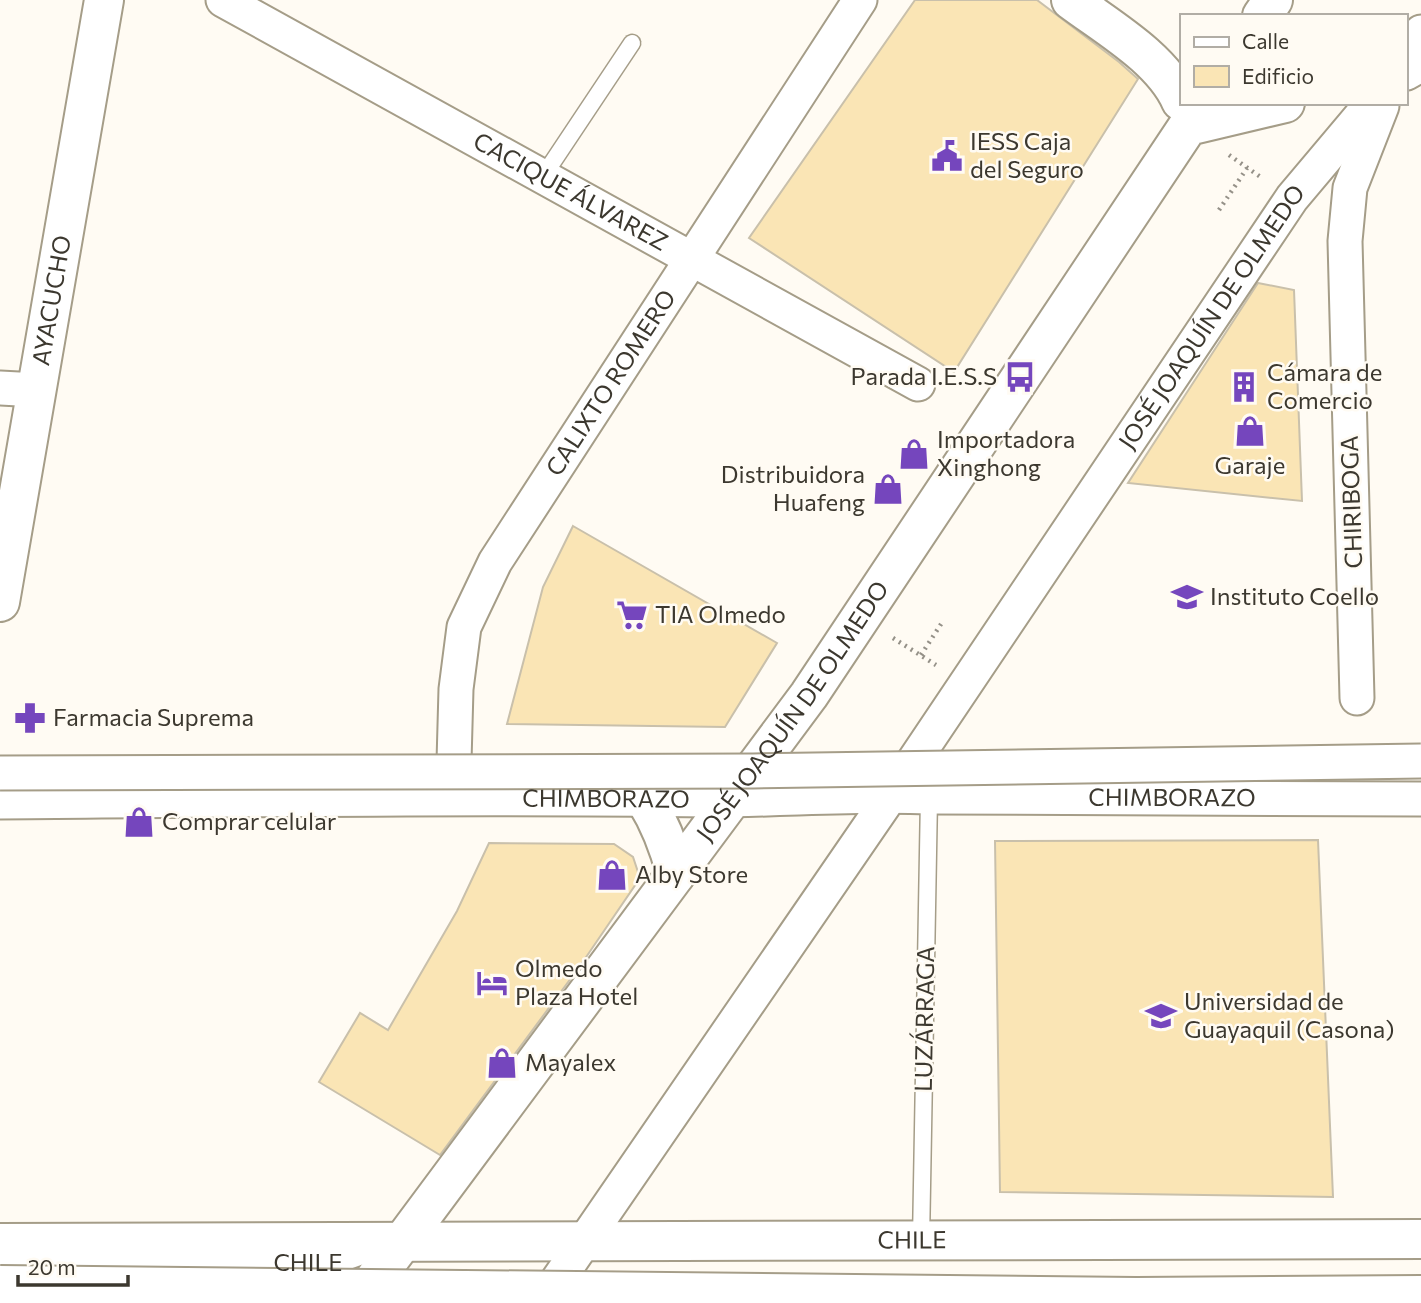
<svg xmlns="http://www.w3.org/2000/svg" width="1421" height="1303" font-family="Commissioner,sans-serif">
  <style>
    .building { fill: #fae5b5; stroke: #c9c0ab; stroke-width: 2 }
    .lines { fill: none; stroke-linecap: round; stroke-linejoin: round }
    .lane-casing { stroke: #a59d88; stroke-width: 19 }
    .street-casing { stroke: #a59d88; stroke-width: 37 }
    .secondary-casing { stroke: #a59d88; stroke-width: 42 }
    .primary-casing { stroke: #a59d88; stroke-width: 42 }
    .path { stroke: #959188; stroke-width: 4.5; stroke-dasharray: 2 5; stroke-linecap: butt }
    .lane { stroke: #fff; stroke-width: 16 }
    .street { stroke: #fff; stroke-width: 33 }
    .secondary { stroke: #fff; stroke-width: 38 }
    .primary { stroke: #fff; stroke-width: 38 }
    .street-bridge-casing { stroke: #a59d88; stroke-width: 37; stroke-linecap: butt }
    .secondary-bridge-casing { stroke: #a59d88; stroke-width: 42; stroke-linecap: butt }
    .street-bridge { stroke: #fff; stroke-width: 33 }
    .secondary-bridge { stroke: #fff; stroke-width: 38 }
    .labels { text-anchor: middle; stroke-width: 5; stroke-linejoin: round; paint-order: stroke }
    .poi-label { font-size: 24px; fill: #3c382f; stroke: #fffbf3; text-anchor: start }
    .street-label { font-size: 24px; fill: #3c382f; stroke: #fffbf3 }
  </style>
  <rect width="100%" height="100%" fill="#fffbf3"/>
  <path class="building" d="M915,0H1037L1119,62L1138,79L954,372L749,238Z
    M1258,283L1294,290L1302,501L1128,483Z
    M573,526L777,643L725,727L507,724L543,587Z
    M1318,840L1333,1197L1000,1192L995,841Z
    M489,843L614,844L633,857L640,878L580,966L440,1155L319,1082L360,1013L388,1030L457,911Z"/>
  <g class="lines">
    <defs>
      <g id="lane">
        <path d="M542,178L632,43"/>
        <path d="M921,1241L929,797"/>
        <path id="s1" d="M0,1263H343L365,1255"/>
      </g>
      <g id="street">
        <path id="s2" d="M223,0L918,384"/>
        <path d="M1405,58L1421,32"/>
        <path d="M0,388L37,390"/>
        <path d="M1357,698L1345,241L1350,188L1382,106"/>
        <path id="s3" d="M453,798L456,689L464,627L495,562L860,0"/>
        <path id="s4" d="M0,802C237,800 474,797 711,800C784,800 856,794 929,797L1421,799"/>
        <path id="s5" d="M542,1303L891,795L1292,198L1372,103"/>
      </g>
      <g id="secondary">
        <path d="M1071,0C1107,27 1162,58 1181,101"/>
        <path d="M1262,16L1273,0"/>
        <path id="s6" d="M0,602L104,0"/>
        <path id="s7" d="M0,1243L1421,1239"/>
        <path d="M1136,1297L1421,1295"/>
      </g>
      <g id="primary">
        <path d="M1405,71L1421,62"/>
        <path d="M645,799C660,823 669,846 676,874"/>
        <path id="s8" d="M357,1303L809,695L1188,126L1285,103"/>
      </g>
    </defs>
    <use href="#lane" class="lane-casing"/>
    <use href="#street" class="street-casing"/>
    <use href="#secondary" class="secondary-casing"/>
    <use href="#primary" class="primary-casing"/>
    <path class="path" d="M1229,155L1262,178
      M1219,210L1247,168
      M893,638L936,665
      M921,655L943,621"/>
    <use href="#lane" class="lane"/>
    <use href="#street" class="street"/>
    <use href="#secondary" class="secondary"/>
    <use href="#primary" class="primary"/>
    <defs>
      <path id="street-bridge" d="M0,773L753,771L1421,761"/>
      <path id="secondary-bridge" d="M0,1285L1136,1297"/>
    </defs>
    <use href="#street-bridge" class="street-bridge-casing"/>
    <use href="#secondary-bridge" class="secondary-bridge-casing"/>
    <use href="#street-bridge" class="street-bridge"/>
    <use href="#secondary-bridge" class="secondary-bridge"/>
  </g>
  <defs>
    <symbol id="civic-bare" viewBox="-9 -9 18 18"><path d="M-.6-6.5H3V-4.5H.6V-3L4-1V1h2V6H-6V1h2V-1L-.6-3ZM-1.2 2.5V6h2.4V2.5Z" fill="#7546bd" stroke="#fffbf3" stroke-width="2.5" paint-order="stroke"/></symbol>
    <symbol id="bus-bare" viewBox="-9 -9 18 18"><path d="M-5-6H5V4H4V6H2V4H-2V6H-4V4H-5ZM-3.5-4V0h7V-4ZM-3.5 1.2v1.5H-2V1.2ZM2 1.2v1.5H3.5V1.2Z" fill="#7546bd" stroke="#fffbf3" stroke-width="2.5" paint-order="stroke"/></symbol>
    <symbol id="building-bare" viewBox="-9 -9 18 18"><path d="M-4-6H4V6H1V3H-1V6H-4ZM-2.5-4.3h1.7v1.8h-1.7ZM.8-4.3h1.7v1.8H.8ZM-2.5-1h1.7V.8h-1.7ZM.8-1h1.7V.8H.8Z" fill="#7546bd" stroke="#fffbf3" stroke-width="2.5" paint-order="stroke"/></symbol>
    <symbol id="shop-bare" viewBox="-9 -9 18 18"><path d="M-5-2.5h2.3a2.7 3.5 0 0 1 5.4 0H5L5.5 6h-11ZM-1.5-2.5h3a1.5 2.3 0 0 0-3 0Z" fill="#7546bd" stroke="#fffbf3" stroke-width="2.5" paint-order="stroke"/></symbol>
    <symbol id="school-bare" viewBox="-9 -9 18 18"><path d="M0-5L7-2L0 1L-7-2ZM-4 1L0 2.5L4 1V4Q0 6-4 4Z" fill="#7546bd" stroke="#fffbf3" stroke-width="2.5" paint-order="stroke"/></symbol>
    <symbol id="supermarket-bare" viewBox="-9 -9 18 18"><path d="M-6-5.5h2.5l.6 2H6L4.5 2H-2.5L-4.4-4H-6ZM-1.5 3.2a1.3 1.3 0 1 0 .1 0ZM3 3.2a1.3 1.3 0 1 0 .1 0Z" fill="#7546bd" stroke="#fffbf3" stroke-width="2.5" paint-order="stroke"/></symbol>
    <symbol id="pharmacy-bare" viewBox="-9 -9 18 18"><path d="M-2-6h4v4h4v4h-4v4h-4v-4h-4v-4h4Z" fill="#7546bd" stroke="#fffbf3" stroke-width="2.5" paint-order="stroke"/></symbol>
    <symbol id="hotel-bare" viewBox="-9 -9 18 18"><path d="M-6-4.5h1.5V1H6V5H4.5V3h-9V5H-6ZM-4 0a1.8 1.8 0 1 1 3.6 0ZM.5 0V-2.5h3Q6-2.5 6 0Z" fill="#7546bd" stroke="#fffbf3" stroke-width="2.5" paint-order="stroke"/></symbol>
    <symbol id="university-bare" viewBox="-9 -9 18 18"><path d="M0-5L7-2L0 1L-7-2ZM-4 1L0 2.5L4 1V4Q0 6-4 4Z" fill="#7546bd" stroke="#fffbf3" stroke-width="2.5" paint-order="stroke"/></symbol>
  </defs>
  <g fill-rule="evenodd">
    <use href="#civic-bare" x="925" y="134" width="44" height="44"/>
    <use href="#bus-bare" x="998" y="355" width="44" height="44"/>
    <use href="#building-bare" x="1222" y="365" width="44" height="44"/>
    <use href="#shop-bare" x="1228" y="409" width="44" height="44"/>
    <use href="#shop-bare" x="892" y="432" width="44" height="44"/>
    <use href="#shop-bare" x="866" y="467" width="44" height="44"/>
    <use href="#school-bare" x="1165" y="575" width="44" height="44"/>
    <use href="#supermarket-bare" x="610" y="593" width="44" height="44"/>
    <use href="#pharmacy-bare" x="8" y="696" width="44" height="44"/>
    <use href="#shop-bare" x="117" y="800" width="44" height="44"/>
    <use href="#shop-bare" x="590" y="853" width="44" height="44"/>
    <use href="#hotel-bare" x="470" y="961" width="44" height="44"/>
    <use href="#university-bare" x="1139" y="994" width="44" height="44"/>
    <use href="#shop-bare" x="480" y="1041" width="44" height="44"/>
  </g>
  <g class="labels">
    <g class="poi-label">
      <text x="970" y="150">IESS Caja<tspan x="970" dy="28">del Seguro</tspan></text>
      <text x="1267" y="381">Cámara de<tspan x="1267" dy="28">Comercio</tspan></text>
      <text x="997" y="385" text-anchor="end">Parada I.E.S.S</text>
      <text x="937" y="448">Importadora<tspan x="937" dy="28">Xinghong</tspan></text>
      <text x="1250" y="474" text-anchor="middle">Garaje</text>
      <text x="865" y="483" text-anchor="end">Distribuidora<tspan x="865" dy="28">Huafeng</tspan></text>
      <text x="1210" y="605">Instituto Coello</text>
      <text x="655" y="623">TIA Olmedo</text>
      <text x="53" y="726">Farmacia Suprema</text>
      <text x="162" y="830">Comprar celular</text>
      <text x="635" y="883">Alby Store</text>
      <text x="515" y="977">Olmedo<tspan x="515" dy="28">Plaza Hotel</tspan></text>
      <text x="1184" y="1010">Universidad de<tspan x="1184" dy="28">Guayaquil (Casona)</tspan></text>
      <text x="525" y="1071">Mayalex</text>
    </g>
    <g class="street-label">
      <text dy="8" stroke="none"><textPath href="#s2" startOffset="397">CACIQUE ÁLVAREZ</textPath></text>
      <text dy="8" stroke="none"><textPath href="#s6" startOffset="306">AYACUCHO</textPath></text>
      <text dy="8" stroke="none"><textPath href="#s5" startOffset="1192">JOSÉ JOAQUÍN DE OLMEDO</textPath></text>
      <text dy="8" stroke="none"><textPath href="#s3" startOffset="457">CALIXTO ROMERO</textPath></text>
      <text transform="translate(1352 502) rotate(-92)" y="8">CHIRIBOGA</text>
      <text dy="8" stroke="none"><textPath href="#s8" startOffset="735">JOSÉ JOAQUÍN DE OLMEDO</textPath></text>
      <text dy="8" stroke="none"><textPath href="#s4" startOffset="1172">CHIMBORAZO</textPath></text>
      <text dy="8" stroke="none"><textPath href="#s4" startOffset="606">CHIMBORAZO</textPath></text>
      <text transform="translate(925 1019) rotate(-89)" y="8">LUZÁRRAGA</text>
      <text dy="8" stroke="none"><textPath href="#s7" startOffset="912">CHILE</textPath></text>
      <text dy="8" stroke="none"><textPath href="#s1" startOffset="308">CHILE</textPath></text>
    </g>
  </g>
  <rect x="1180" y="14" width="228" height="91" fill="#fffbf3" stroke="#b1ada5" stroke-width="2"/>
  <rect x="1194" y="37" width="35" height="10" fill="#ffffff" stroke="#b1ada5" stroke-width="2"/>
  <text x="1242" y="49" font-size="21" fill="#3c382f">Calle</text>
  <rect x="1194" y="66" width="35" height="21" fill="#fae5b5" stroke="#b1ada5" stroke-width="2"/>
  <text x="1242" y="84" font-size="21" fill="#3c382f">Edificio</text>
  <path d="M18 1275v10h110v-10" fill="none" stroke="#3c382f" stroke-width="3.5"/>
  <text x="28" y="1275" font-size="21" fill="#3c382f" stroke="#fffbf3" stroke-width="5" paint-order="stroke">20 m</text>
</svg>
